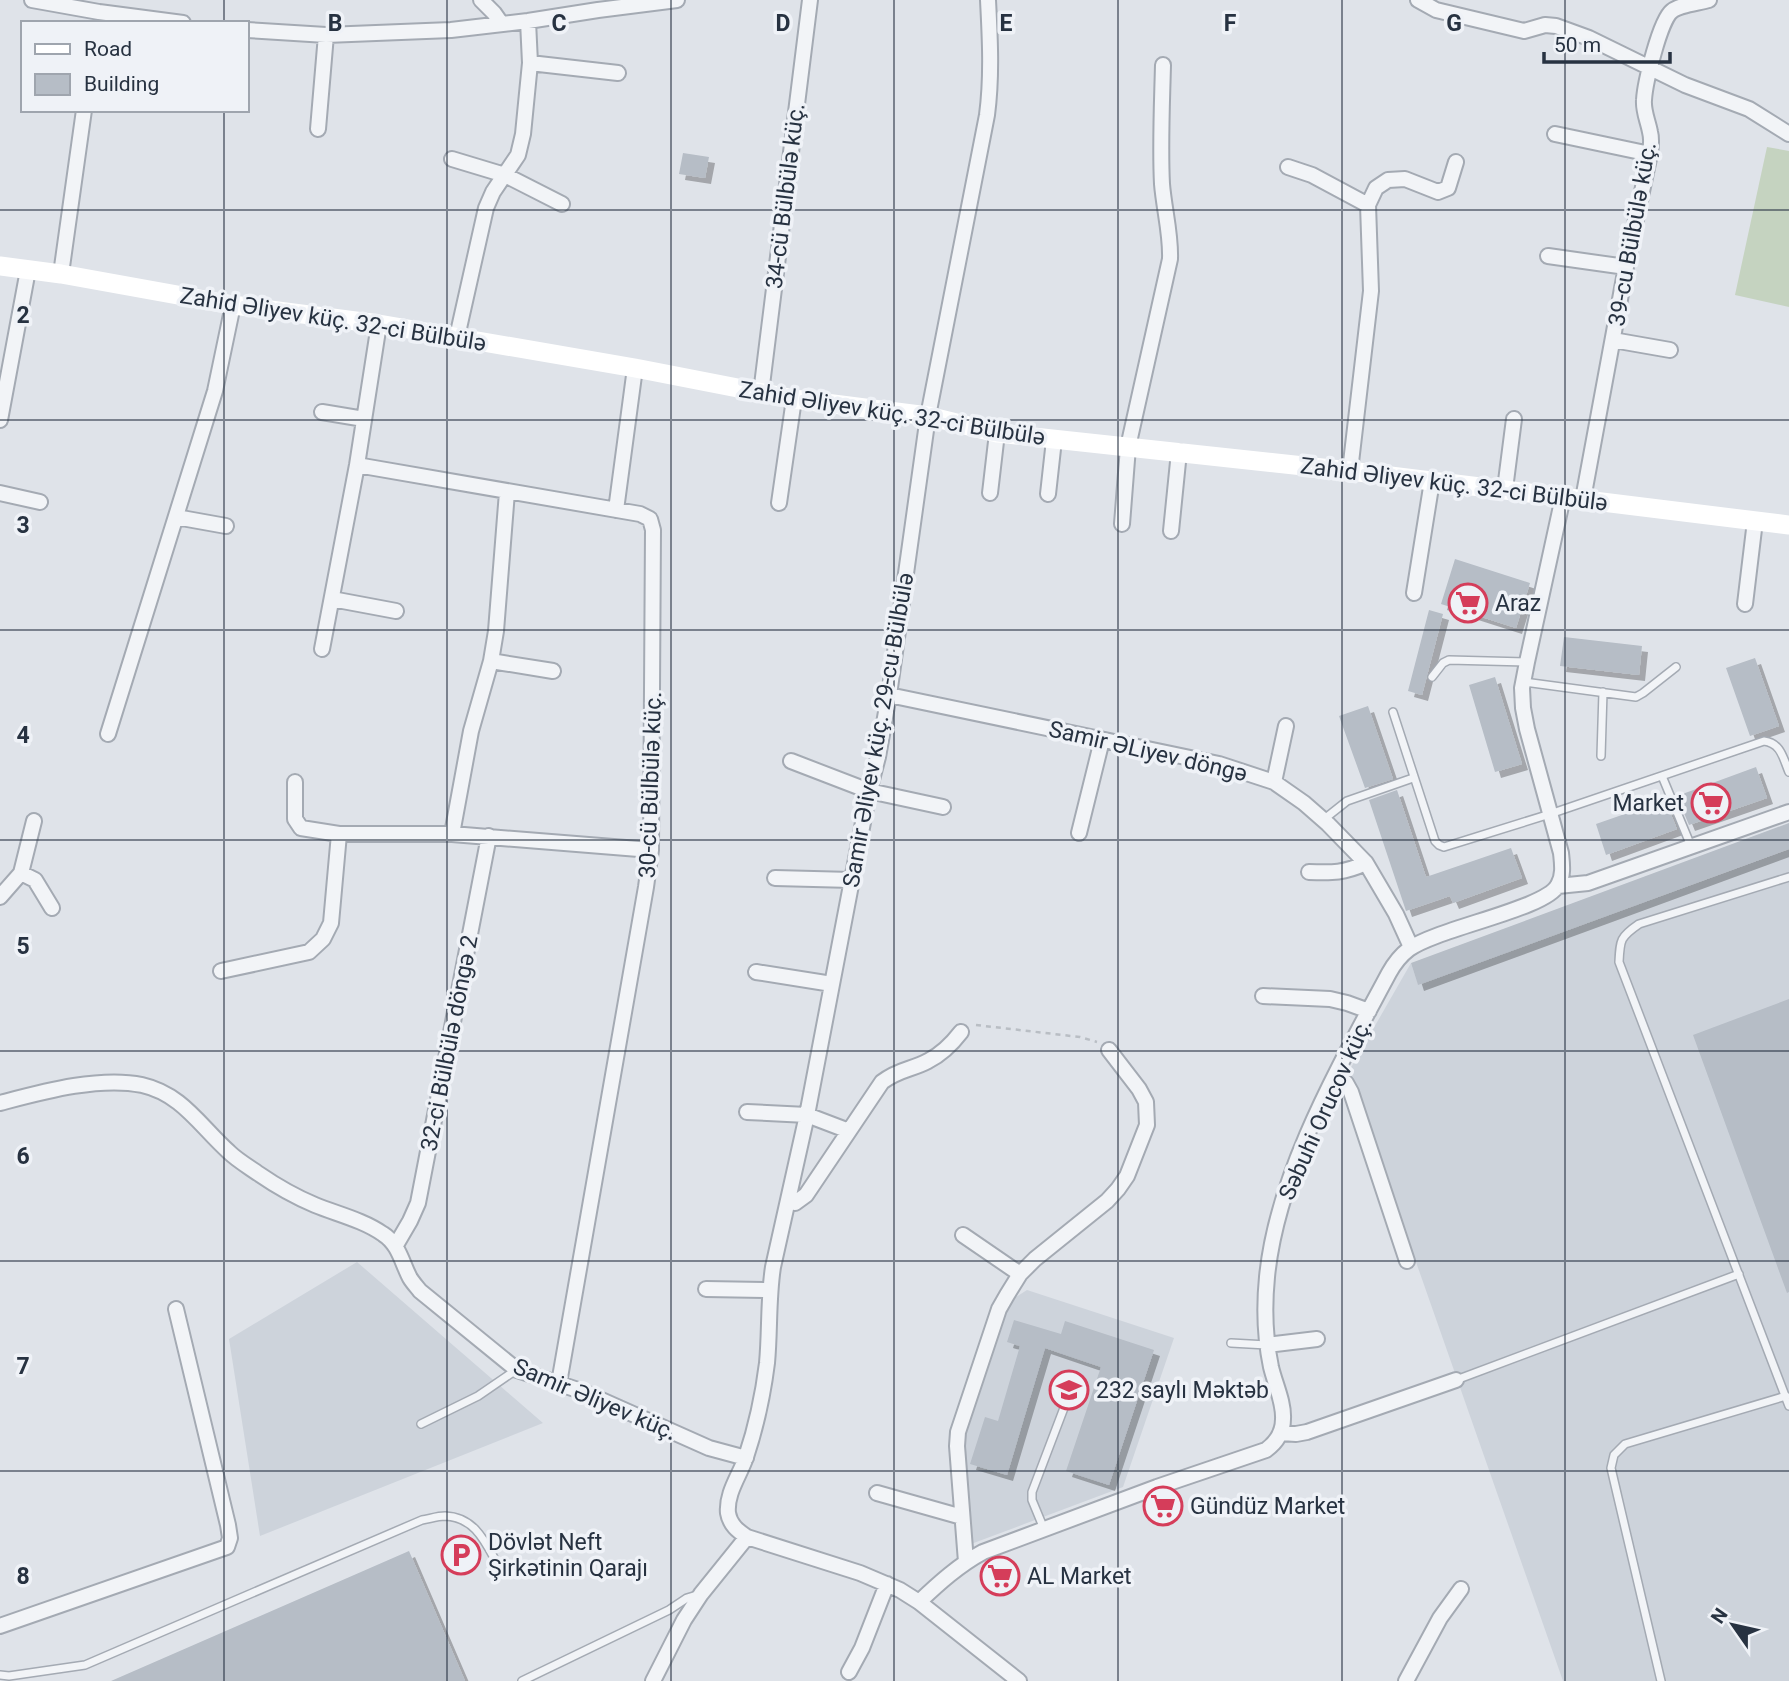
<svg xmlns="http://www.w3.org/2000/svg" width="1789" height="1681" font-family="Roboto,sans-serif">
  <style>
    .built { fill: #cdd3db }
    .green { fill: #c5d3c0 }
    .building { fill: #b6bdc6; filter: url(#shadow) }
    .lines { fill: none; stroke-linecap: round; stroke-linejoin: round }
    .lane-casing { stroke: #a4aab3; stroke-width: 10 }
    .street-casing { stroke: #a4aab3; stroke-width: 18 }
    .path { stroke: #b9bec4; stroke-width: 2.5; stroke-dasharray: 5 5; stroke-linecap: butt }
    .lane { stroke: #f2f4f7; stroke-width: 7 }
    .street { stroke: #f2f4f7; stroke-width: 14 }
    .secondary { stroke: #fff; stroke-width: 19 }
    .grid { fill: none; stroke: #273241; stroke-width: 2; stroke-opacity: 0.55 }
    .labels { text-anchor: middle; stroke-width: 7; stroke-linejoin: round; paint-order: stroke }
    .street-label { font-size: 23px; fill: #273241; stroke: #eff2f7 }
    .poi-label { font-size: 23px; fill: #273241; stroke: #eff2f7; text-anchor: start }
    .grid-label { font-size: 23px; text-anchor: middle; font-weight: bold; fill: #273241; stroke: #eff2f7; stroke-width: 7; stroke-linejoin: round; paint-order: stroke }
  </style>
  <defs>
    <filter id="shadow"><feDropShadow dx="6" dy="6" stdDeviation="0" flood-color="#0004"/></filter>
  </defs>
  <rect width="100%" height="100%" fill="#dfe3e9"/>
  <path class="built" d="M1789,849V1681H1563L1349,1071L1411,963L1418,984Z
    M357,1262L543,1423L260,1536L229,1339Z
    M1027,1290L1174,1338L1123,1487L971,1544L964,1441L1011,1300Z"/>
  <path class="green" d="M1767,147L1789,151V307L1735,295Z"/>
  <path class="building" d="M683,153L709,157L705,178L679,174Z
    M1455,559L1530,583L1516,628L1441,604Z
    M1429,610L1443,614L1422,695L1408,691Z
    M1564,637L1642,646L1639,675L1560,666Z
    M1755,658L1779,726L1750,736L1726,668Z
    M1495,677L1522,764L1495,772L1469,685Z
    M1368,706L1393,779L1365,788L1339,716Z
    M1756,767L1767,798L1689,825L1677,796Z
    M1397,790L1426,877L1511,848L1522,878L1453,903L1450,896L1406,911L1369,800Z
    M1665,800L1677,829L1606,855L1596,824Z
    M1789,823V849L1418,985L1411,963Z
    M1789,999V1292L1787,1293L1693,1035Z
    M1014,1320L1061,1334L1065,1321L1154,1350L1109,1485L1066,1471L1101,1367L1045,1348L1007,1475L970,1464L985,1417L998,1421L1020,1346L1007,1342Z
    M409,1551L465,1681H111Z"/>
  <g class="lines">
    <defs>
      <path id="lane" d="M1432,677L1443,663L1449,660L1527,662
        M1524,682L1636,697L1643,693L1676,667
        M1393,712L1435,841L1439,845L1444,847L1550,814L1764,741C1781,743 1783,758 1789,772
        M1601,756L1603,692
        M1662,776L1691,846
        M1323,820L1347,801L1413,778
        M1789,877L1639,924C1620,937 1620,940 1619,962L1789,1406
        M1231,1343L1267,1345
        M1456,1380L1739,1274
        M421,1424L478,1396L516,1370
        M1044,1529L1032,1500V1492L1067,1400
        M0,1675L9,1676L85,1665L422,1520C429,1519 437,1516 445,1516C476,1517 486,1544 499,1567
        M522,1681L669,1610L687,1598L697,1595
        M1661,1681L1611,1468L1614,1455L1625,1444L1786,1396"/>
      <path id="street" d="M32,0L99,12L183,23
        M481,0L494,13L501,23
        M988,0C990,38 992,77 987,115L928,416L889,695L878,757L869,791L807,1115L773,1267C768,1299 770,1331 767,1363C763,1395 756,1427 746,1457C740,1475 726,1493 728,1513C730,1525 738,1531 747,1537L860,1573L900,1590L919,1602L1019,1681
        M1418,0L1436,10L1524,31L1545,25L1556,26L1589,38L1685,85L1749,109L1789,134
        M247,30L326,35L451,30L528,21L598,10L677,0
        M530,63L618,73
        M318,129L326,35
        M1555,134L1650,154
        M452,159L505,175L562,204
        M1288,167L1312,175L1368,205
        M1548,256L1626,267
        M61,274L84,110
        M457,337L486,208L493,192L518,155L523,134L530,63L528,21
        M1613,340L1670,350
        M761,393L810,0
        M322,412L364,419
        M0,420L28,270
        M357,465L640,514L650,519L653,530L651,850L646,887L559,1383
        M1350,471L1371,291L1368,205L1376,188L1388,180L1405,179L1438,192L1448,188L1456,162
        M1505,489L1514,419
        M0,493L40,502
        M990,493L997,433
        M1048,494L1054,440
        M1583,499L1626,267L1650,154C1651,147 1652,139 1650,132C1648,121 1643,111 1644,100C1645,83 1660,20 1672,11C1679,5 1699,3 1709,0
        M779,503L794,399
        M616,510L635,368
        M176,517L226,526
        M1122,524L1128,447L1170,259C1171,234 1164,209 1162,184C1160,145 1162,105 1163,65
        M1171,531L1179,452
        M1414,593L1432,481
        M332,599L396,611
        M1745,604L1755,521
        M322,649L357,465L379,324
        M491,661L553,671
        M889,695L1219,764L1274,782L1304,803L1328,824L1366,863L1396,914L1411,947
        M108,734L215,391L233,305
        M791,761L869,791L943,807
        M295,782V819L301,828L339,834
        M1274,782L1286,726
        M1079,833L1102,740
        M452,834L471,731L491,661L496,631L507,492
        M1309,872C1333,873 1344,873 1366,863
        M21,873L34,821
        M775,878L852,880
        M1558,886L1588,883L1789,812
        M0,897L21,873L35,880L52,908
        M221,971L309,952L323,939L331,923L339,834H452L651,850
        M756,972L832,984
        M1263,996L1330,999L1347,1003L1369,1011
        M1335,1076L1346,1083L1351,1092L1407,1261
        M0,1103C42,1092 99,1076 142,1085C182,1094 200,1126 229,1152C237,1160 249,1167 259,1174C275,1185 296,1197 315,1205C337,1214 363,1220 383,1234C399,1244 402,1263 410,1278C413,1283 417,1287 420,1291L517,1370L581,1391L709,1448L746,1458
        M747,1112L807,1115L849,1131
        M790,1198L795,1203L806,1195L882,1082C899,1069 911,1070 928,1061C942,1054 951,1045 961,1032
        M963,1235L1020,1274
        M396,1245L410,1221L418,1203L489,836
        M706,1289L769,1290
        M1267,1345L1317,1339
        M1281,1433L1296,1434L1307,1432L1456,1380
        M877,1493L962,1517
        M966,1562L957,1446L958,1432L999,1309L1007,1295L1020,1274L1035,1259L1107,1201L1118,1189L1127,1176L1147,1125L1146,1102L1139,1089L1109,1050
        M919,1602C939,1583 959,1565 983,1552L1157,1487L1266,1450C1277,1442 1283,1432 1283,1419C1284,1402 1275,1384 1271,1367C1265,1338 1264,1307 1267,1277C1277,1173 1340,1065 1389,973C1394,964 1401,955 1409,949C1438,928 1546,909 1558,885C1564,875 1562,863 1561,853L1527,729L1523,708L1522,688L1527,662L1563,497
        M0,1626L227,1547L230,1538L228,1525L176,1309
        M849,1672L862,1648L887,1584
        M653,1681L684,1620L701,1594L747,1537
        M1406,1681L1440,1618L1461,1589"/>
    </defs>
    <use href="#lane" class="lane-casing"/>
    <use href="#street" class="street-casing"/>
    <path class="path" d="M976,1025L1080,1037L1097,1042"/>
    <use href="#lane" class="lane"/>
    <use href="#street" class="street"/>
    <path class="secondary" d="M0,266L61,274L233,305L379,324L635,368L794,399L928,416L997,433L1350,471L1789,525"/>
  </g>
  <path class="grid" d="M224,0V23M447,0V1681M671,0V1681M894,0V1681M1118,0V1681M1342,0V1681M1565,0V1681M224,110V1681M0,210H1789M0,420H1789M0,630H1789M0,840H1789M0,1051H1789M0,1261H1789M0,1471H1789"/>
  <defs>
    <symbol id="supermarket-ring" viewBox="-11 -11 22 22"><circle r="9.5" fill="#eff2f7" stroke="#d53d5a" stroke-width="1.5"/><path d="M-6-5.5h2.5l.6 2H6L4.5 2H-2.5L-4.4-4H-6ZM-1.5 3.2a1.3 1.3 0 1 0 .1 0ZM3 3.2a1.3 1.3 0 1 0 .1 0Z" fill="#d53d5a"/></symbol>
    <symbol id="school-ring" viewBox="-11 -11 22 22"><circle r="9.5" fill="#eff2f7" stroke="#d53d5a" stroke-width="1.5"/><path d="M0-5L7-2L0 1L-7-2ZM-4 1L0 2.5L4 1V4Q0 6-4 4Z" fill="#d53d5a"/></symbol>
    <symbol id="parking-ring" viewBox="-11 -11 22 22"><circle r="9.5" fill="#eff2f7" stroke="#d53d5a" stroke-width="1.5"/><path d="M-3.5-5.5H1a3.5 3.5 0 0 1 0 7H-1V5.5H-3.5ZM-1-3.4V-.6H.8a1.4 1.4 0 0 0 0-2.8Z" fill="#d53d5a"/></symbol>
  </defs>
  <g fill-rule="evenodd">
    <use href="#supermarket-ring" x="1446" y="581" width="44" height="44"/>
    <use href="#supermarket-ring" x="1689" y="781" width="44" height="44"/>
    <use href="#school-ring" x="1047" y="1368" width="44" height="44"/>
    <use href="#supermarket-ring" x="1141" y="1484" width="44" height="44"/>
    <use href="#parking-ring" x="439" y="1533" width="44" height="44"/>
    <use href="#supermarket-ring" x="978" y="1554" width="44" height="44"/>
  </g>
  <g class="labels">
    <g class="street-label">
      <text transform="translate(785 196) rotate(-83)" y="8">34-cü Bülbülə küç.</text>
      <text transform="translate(1632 234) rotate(-80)" y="8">39-cu Bülbülə küç.</text>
      <text transform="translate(333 319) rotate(9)" y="8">Zahid Əliyev küç. 32-ci Bülbülə</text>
      <text transform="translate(892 413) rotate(9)" y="8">Zahid Əliyev küç. 32-ci Bülbülə</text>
      <text transform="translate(1454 484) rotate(7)" y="8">Zahid Əliyev küç. 32-ci Bülbülə</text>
      <text transform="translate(878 730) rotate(-80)" y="8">Samir Əliyev küç. 29-cu Bülbülə</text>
      <text transform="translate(1148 751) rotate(13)" y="8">Samir ƏLiyev döngə</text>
      <text transform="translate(650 785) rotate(-88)" y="8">30-cü Bülbülə küç.</text>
      <text transform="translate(449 1043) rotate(-79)" y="8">32-ci Bülbülə döngə 2</text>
      <text transform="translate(1325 1109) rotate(-66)" y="8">Səbuhi Orucov küç.</text>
      <text transform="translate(595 1399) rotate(23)" y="8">Samir Əliyev küç.</text>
    </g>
    <g class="poi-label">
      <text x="1495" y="611">Araz</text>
      <text x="1684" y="811" text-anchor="end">Market</text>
      <text x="1096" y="1398">232 saylı Məktəb</text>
      <text x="1190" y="1514">Gündüz Market</text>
      <text x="488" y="1550">Dövlət Neft<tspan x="488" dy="26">Şirkətinin Qarajı</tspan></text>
      <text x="1027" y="1584">AL Market</text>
    </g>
  </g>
  <g class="grid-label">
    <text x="335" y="31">B</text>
    <text x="559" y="31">C</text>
    <text x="783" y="31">D</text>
    <text x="1006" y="31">E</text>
    <text x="1230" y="31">F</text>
    <text x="1454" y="31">G</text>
    <text x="23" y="323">2</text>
    <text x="23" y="533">3</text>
    <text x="23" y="743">4</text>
    <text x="23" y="954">5</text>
    <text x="23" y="1164">6</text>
    <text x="23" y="1374">7</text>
    <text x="23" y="1584">8</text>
  </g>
  <rect x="21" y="21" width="228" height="91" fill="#eff2f7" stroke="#9fa5ae" stroke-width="2"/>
  <rect x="35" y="44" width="35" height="10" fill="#ffffff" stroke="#9fa5ae" stroke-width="2"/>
  <text x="84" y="56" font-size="21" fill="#273241">Road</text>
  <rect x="35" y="74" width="35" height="21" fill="#b6bdc6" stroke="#9fa5ae" stroke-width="2"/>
  <text x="84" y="91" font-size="21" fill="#273241">Building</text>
  <g transform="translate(1733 1625) rotate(304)" stroke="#eff2f7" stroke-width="5" paint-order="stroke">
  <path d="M0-5L12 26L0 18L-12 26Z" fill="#273241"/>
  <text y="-10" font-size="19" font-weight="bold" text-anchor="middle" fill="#273241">N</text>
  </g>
  <path d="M1544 52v10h126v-10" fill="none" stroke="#273241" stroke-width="3.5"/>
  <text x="1554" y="52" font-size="21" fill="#273241" stroke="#eff2f7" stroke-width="5" paint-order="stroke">50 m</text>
</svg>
